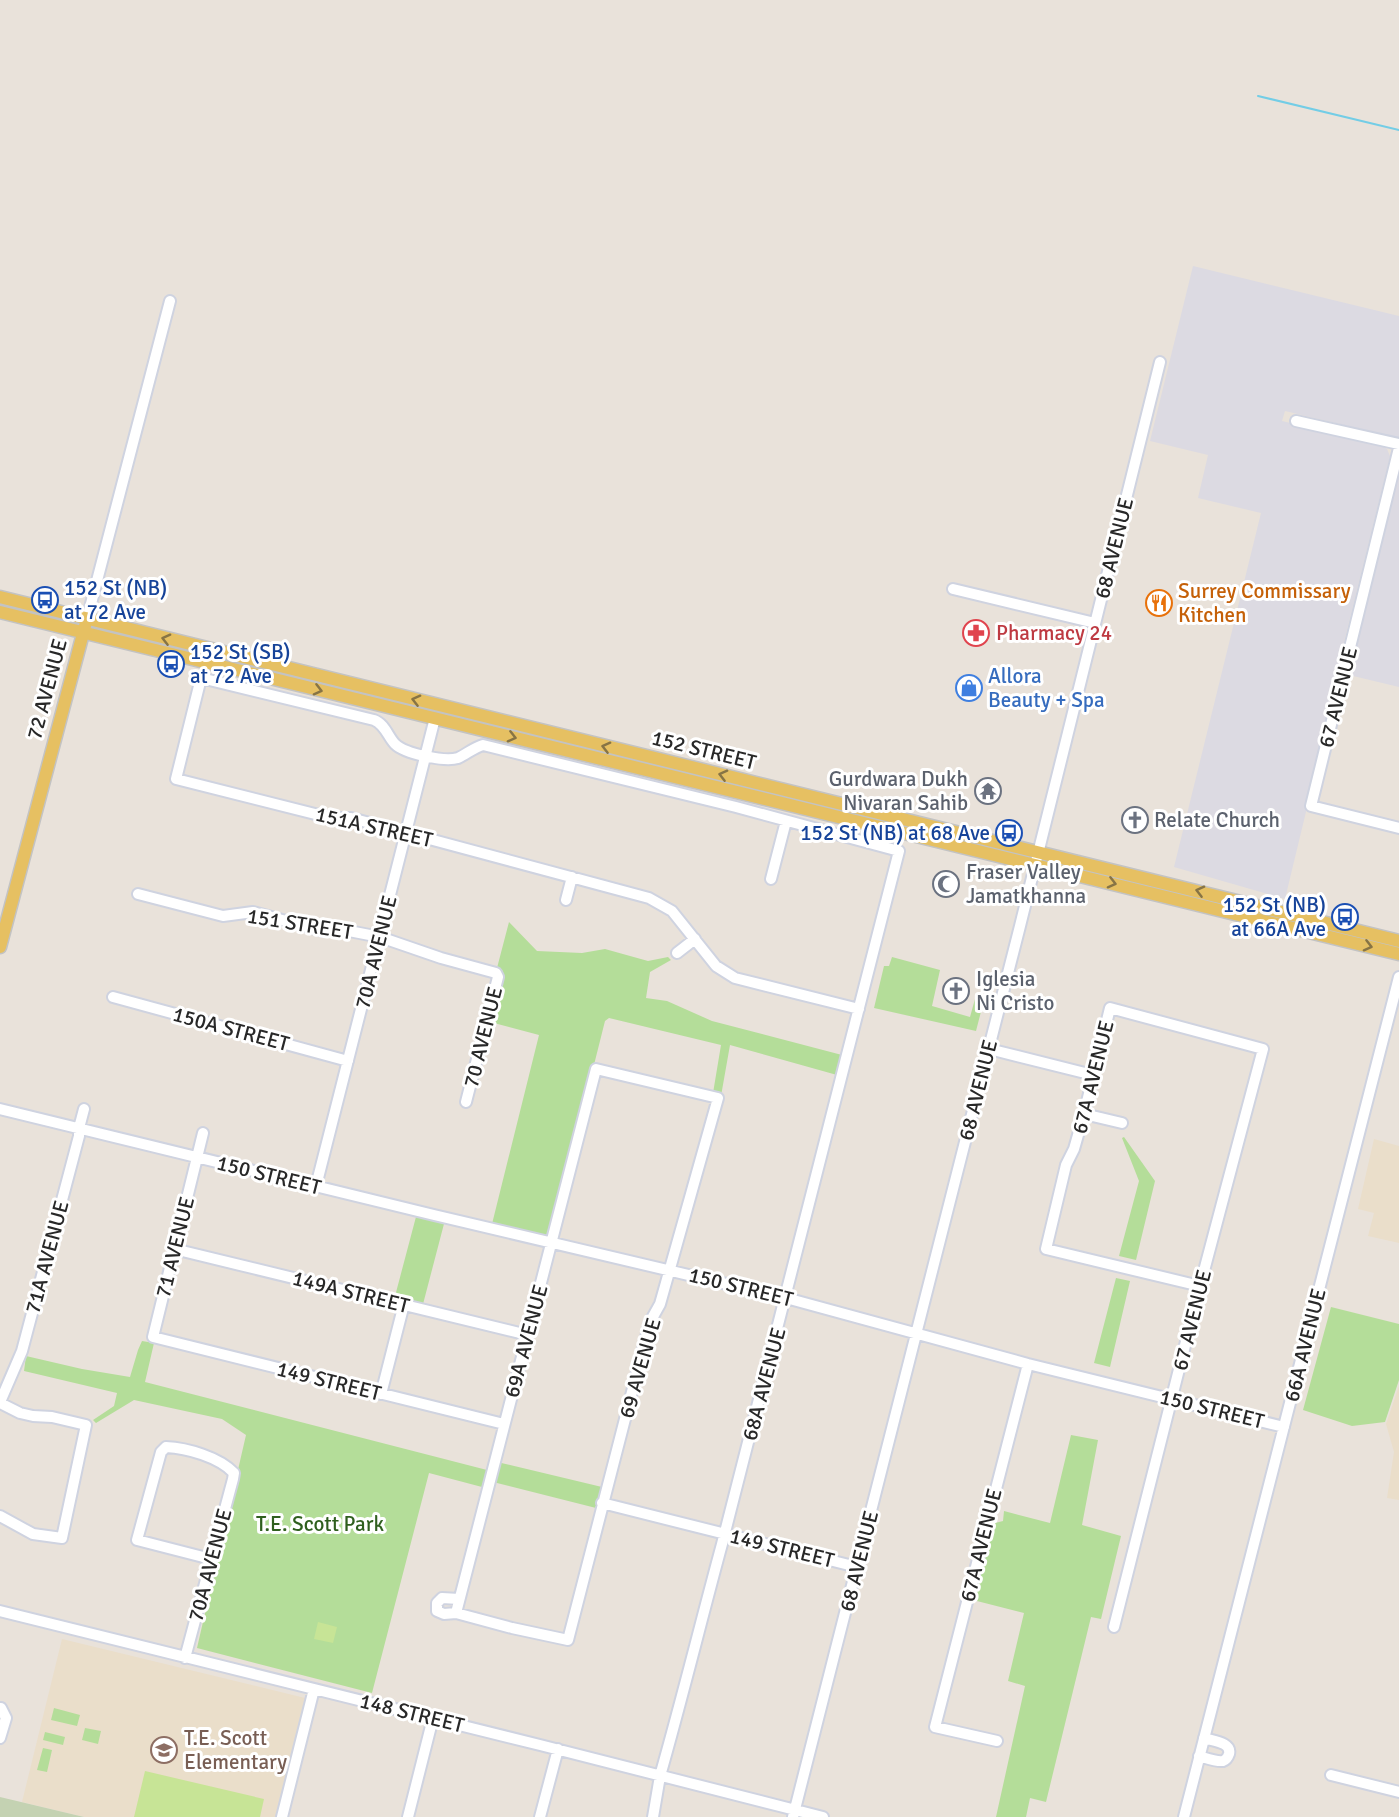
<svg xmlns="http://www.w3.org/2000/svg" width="1399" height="1817" font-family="Signika,sans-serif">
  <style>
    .industrial { fill: #dcdae2 }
    .education { fill: #eadeca }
    .green { fill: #b4dd99 }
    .cemetery { fill: #c4d2b2 }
    .pitch { fill: #c7e496 }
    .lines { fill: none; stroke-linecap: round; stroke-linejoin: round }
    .stream { stroke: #73cde6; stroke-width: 2 }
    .minor-casing { stroke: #cfd3e0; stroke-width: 14 }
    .major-casing { stroke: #c3c3c3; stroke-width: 15 }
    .minor { stroke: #fff; stroke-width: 10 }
    .major { stroke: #e6c062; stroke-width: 12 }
    .oneway { stroke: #877445 }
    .labels { text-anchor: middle; stroke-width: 6; stroke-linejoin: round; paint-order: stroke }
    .street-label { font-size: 21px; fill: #282828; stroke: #fff }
    .transit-label { font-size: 21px; fill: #164399; stroke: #fff; text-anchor: start }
    .food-label { font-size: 21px; fill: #c56008; stroke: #fff; text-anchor: start }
    .health-label { font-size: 21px; fill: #be3a42; stroke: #fff; text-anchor: start }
    .shop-label { font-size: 21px; fill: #366cbe; stroke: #fff; text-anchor: start }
    .worship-label { font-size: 21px; fill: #5b616d; stroke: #fff; text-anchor: start }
    .park-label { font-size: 21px; fill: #2f5f1e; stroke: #fff }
    .education-label { font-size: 21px; fill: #785e54; stroke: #fff; text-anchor: start }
  </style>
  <rect width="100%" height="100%" fill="#e9e2da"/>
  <path class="industrial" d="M1193,266L1399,316V438L1285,411L1282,421L1381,445L1387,449L1390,456L1336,674L1338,679L1285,899L1174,867L1261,513L1198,498L1208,455L1150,441Z
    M1399,473V687L1349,675Z"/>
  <path class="education" d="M1374,1139L1399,1146V1243L1368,1236L1374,1213L1358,1209Z
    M1399,1386V1500L1387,1498L1394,1452L1386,1424Z
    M62,1639L305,1698L276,1817H84L22,1802Z"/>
  <path class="green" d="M509,922L537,951L582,953L605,949L648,961L668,957L671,960L650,972L646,998L667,1001L712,1021L842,1055L837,1075L730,1045L721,1096L713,1093L721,1045L609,1018L605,1021L550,1240L492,1224L539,1035L490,1022L503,971L497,968Z
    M892,957L940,970L932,1006L970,1017L975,999L984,1000L976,1031L874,1008L884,966H889Z
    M1124,1137L1155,1181L1136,1260L1119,1256L1139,1181L1122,1138Z
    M417,1213L445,1220L422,1308L394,1300Z
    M1116,1278L1130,1281L1110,1367L1094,1363Z
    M1331,1307L1399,1324V1380L1385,1422L1352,1426L1303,1410Z
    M142,1341L154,1343L145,1382L487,1470L482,1487L429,1473L372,1693L197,1648L246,1435L222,1419L134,1400L96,1423L93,1420L114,1406L117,1393L24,1371L26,1356L82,1369L130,1377L138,1350Z
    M1071,1435L1098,1440L1082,1525L1121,1536L1101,1619L1091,1617L1046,1802L1030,1798L1026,1817H996L1025,1686L1008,1681L1024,1613L973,1600L995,1523L1003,1521L1004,1511L1050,1523Z
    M497,1462L602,1487L596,1508L493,1482Z
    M54,1708L80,1715L77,1726L51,1720Z
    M85,1728L101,1731L98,1744L82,1740Z
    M45,1732L65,1737L63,1745L43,1740Z
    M43,1748L52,1750L47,1772L37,1770Z"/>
  <path class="cemetery" d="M0,1797L84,1817H0Z"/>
  <path class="pitch" d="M318,1622L337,1627L333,1643L314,1639Z
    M145,1771L264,1799L260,1817H134Z"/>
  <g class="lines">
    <path class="stream" d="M1258,96L1399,130"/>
    <defs>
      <path id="minor" d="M1296,421L1399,444
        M1399,448L1311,806L1399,828
        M953,589L1095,623
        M87,619L170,301
        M771,879L786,821
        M138,894L223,916L253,912L323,931H349L380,937L441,958L496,973L498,977L466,1102
        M566,900L572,877
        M677,953L695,939
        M113,997L348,1061
        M989,1049L1093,1075
        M0,1109L434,1215L786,1298L1028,1364L1284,1427
        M1084,1114L1122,1123
        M203,1133L153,1337L504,1424
        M316,1186L435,718
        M174,1249L528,1335
        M381,1394L404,1304
        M0,1402L22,1351L79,1136V1128L84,1109
        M0,1403L20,1413L33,1416L52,1417L86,1425L62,1538L33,1534L0,1516
        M602,1503L857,1567
        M0,1611L540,1745L823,1817
        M456,1613L596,1069L718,1098L660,1304L650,1322L568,1640L512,1628L456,1613L444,1614L437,1611V1603L442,1598L459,1599
        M1114,1627L1200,1286L1263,1049L1110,1008L1084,1114L1074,1149L1066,1165L1046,1249L1200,1286
        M185,1658L233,1479L234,1473C219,1457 187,1448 166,1447L161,1452L137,1540L211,1559
        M0,1738L6,1718L1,1708
        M997,1741L935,1727L1028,1364
        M1199,1756C1206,1758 1216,1762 1223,1761C1226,1760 1228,1757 1229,1754C1232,1742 1212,1741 1204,1738
        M1331,1775L1399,1792
        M282,1817L314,1689
        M408,1817L433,1718
        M540,1817L558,1749
        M653,1817L660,1776C682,1699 701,1621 722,1544C782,1313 841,1082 899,851L736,807L483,745C473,748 467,754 458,758C445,762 405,754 395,744C388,737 385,724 374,720L201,678L176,779L331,818H351L649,898L672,911L716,966L735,978L859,1009
        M793,1817L1020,926L1160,362
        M1184,1817L1399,977"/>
      <path id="major" d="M0,597L1399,941
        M0,612L1399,954
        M0,947L85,626"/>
    </defs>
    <use href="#minor" class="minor-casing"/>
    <use href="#major" class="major-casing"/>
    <use href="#minor" class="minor"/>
    <use href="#major" class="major"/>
  </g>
  <defs><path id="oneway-chevron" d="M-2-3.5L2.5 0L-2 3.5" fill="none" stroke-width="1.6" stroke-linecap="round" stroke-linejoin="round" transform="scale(1.5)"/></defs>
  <g class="oneway">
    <use href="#oneway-chevron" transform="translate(166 639) rotate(-166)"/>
    <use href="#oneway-chevron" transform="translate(318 690) rotate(14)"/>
    <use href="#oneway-chevron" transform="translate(416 700) rotate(-166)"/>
    <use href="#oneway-chevron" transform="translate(512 737) rotate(14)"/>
    <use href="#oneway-chevron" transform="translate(606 747) rotate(-166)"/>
    <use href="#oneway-chevron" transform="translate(723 775) rotate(-166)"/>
    <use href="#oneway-chevron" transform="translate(1112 883) rotate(14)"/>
    <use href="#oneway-chevron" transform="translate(1200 891) rotate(-166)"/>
    <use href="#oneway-chevron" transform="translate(1368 946) rotate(14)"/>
  </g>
  <defs>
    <symbol id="bus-ring" viewBox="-11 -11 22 22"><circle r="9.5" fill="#fff" stroke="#1a4fb4" stroke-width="1.5"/><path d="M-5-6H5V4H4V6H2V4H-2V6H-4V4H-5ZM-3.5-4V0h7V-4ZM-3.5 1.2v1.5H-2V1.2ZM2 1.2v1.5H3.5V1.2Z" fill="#1a4fb4"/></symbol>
    <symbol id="restaurant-ring" viewBox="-11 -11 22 22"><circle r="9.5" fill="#fff" stroke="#e8710a" stroke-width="1.5"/><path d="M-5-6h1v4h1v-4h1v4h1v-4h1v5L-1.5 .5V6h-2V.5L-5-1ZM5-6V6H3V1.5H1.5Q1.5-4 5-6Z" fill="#e8710a"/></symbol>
    <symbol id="pharmacy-ring" viewBox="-11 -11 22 22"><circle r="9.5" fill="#fff" stroke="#e0444e" stroke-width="1.5"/><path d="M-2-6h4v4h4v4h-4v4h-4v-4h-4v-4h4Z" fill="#e0444e"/></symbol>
    <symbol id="shop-ring" viewBox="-11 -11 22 22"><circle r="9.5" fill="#fff" stroke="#3f7fe0" stroke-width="1.5"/><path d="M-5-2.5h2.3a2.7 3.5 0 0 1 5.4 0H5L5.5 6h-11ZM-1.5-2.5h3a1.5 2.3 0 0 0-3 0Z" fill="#3f7fe0"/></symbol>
    <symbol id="temple-ring" viewBox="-11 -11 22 22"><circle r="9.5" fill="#fff" stroke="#6b7280" stroke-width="1.5"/><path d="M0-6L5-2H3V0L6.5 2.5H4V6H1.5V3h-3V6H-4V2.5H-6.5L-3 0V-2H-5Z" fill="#6b7280"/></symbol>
    <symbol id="church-ring" viewBox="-11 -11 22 22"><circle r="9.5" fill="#fff" stroke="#6b7280" stroke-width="1.5"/><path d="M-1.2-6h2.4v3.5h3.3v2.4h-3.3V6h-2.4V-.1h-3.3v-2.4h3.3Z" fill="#6b7280"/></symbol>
    <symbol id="mosque-ring" viewBox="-11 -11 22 22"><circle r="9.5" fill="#fff" stroke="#6b7280" stroke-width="1.5"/><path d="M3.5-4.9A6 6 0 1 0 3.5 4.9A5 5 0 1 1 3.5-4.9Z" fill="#6b7280"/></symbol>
    <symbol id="school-ring" viewBox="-11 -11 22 22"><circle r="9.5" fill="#fff" stroke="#8d6e63" stroke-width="1.5"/><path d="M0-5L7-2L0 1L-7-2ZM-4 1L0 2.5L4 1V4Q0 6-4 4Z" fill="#8d6e63"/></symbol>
  </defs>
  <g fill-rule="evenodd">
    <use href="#bus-ring" x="30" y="585" width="30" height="30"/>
    <use href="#restaurant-ring" x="1144" y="588" width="30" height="30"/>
    <use href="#pharmacy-ring" x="961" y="618" width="30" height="30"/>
    <use href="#bus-ring" x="156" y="649" width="30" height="30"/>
    <use href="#shop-ring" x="954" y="673" width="30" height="30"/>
    <use href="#temple-ring" x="973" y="776" width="30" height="30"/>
    <use href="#church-ring" x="1120" y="805" width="30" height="30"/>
    <use href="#bus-ring" x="994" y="818" width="30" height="30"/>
    <use href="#mosque-ring" x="931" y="869" width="30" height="30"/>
    <use href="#bus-ring" x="1330" y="902" width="30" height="30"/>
    <use href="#church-ring" x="941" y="976" width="30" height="30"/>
    <use href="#school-ring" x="149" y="1735" width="30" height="30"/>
  </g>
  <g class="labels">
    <g class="street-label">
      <text transform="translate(1114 548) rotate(-76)" y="7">68 AVENUE</text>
      <text transform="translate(47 689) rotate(-75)" y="7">72 AVENUE</text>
      <text transform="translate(1338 697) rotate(-76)" y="7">67 AVENUE</text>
      <text transform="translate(704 750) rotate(14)" y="7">152 STREET</text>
      <text transform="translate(374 827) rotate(13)" y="7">151A STREET</text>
      <text transform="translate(300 924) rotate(9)" y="7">151 STREET</text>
      <text transform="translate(376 952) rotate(-76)" y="7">70A AVENUE</text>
      <text transform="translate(231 1029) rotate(15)" y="7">150A STREET</text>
      <text transform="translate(483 1037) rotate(-76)" y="7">70 AVENUE</text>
      <text transform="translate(1093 1077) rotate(-76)" y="7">67A AVENUE</text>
      <text transform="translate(978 1090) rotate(-76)" y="7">68 AVENUE</text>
      <text transform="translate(269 1175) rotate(14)" y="7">150 STREET</text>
      <text transform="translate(175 1247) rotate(-76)" y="7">71 AVENUE</text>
      <text transform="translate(47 1257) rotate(-75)" y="7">71A AVENUE</text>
      <text transform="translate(741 1287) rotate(14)" y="7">150 STREET</text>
      <text transform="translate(351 1292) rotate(14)" y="7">149A STREET</text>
      <text transform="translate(1192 1320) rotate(-76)" y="7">67 AVENUE</text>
      <text transform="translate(526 1341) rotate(-75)" y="7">69A AVENUE</text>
      <text transform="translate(1305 1345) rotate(-76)" y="7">66A AVENUE</text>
      <text transform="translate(640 1368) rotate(-74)" y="7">69 AVENUE</text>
      <text transform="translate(329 1381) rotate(14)" y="7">149 STREET</text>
      <text transform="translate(764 1384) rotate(-75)" y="7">68A AVENUE</text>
      <text transform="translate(1212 1409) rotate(14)" y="7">150 STREET</text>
      <text transform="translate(981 1545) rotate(-76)" y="7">67A AVENUE</text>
      <text transform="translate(782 1548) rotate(14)" y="7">149 STREET</text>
      <text transform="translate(859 1561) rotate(-76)" y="7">68 AVENUE</text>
      <text transform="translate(210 1565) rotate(-75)" y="7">70A AVENUE</text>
      <text transform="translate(412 1713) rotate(14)" y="7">148 STREET</text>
    </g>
    <g class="transit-label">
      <text x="64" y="595">152 St (NB)<tspan x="64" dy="24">at 72 Ave</tspan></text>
      <text x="190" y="659">152 St (SB)<tspan x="190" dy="24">at 72 Ave</tspan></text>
      <text x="990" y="840" text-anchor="end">152 St (NB) at 68 Ave</text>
      <text x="1326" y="912" text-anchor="end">152 St (NB)<tspan x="1326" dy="24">at 66A Ave</tspan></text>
    </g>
    <g class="food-label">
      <text x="1178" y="598">Surrey Commissary<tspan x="1178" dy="24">Kitchen</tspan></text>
    </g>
    <g class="health-label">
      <text x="996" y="640">Pharmacy 24</text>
    </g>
    <g class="shop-label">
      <text x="988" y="683">Allora<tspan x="988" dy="24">Beauty + Spa</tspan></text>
    </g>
    <g class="worship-label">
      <text x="968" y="786" text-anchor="end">Gurdwara Dukh<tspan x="968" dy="24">Nivaran Sahib</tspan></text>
      <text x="1154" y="827">Relate Church</text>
      <text x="966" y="879">Fraser Valley<tspan x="966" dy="24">Jamatkhanna</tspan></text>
      <text x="976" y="986">Iglesia<tspan x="976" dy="24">Ni Cristo</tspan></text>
    </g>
    <g class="park-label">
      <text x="320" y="1531">T.E. Scott Park</text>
    </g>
    <g class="education-label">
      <text x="184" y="1745">T.E. Scott<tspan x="184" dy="24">Elementary</tspan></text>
    </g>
  </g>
</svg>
